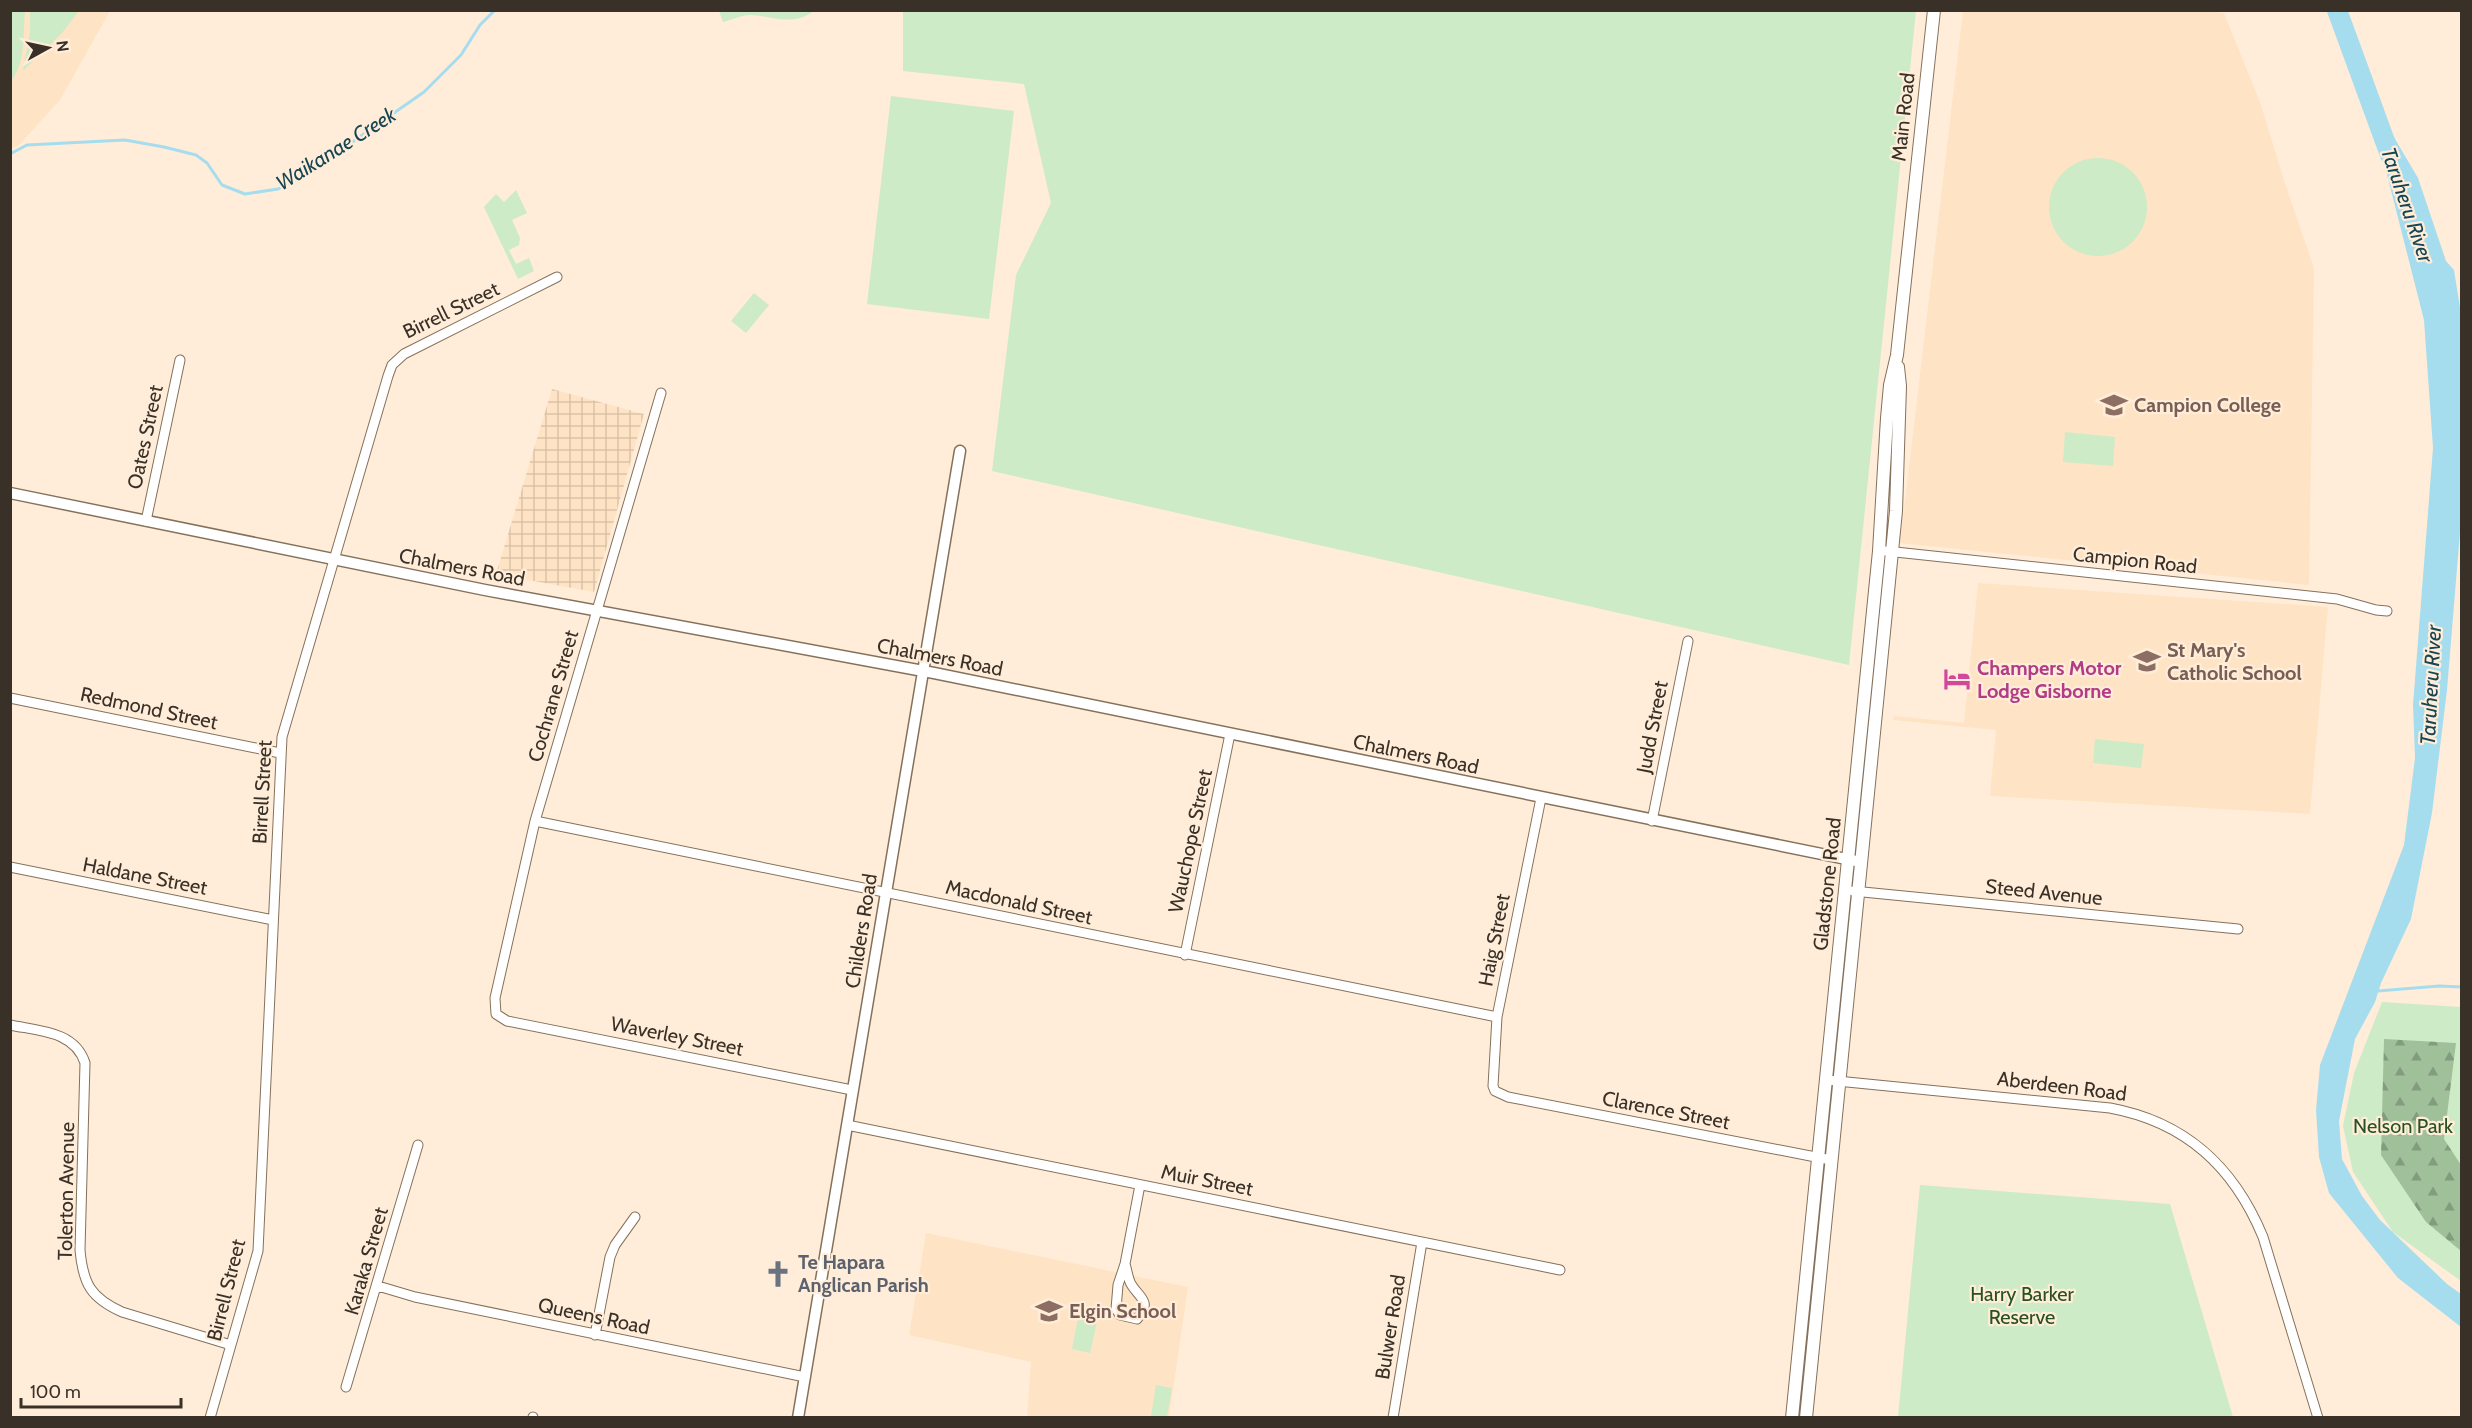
<svg xmlns="http://www.w3.org/2000/svg" width="2472" height="1428" font-family="Cabin,sans-serif">
  <style>
    .built { fill: #ffe3c5 }
    .industrial { fill: url(#industrial-grid) }
    .green { fill: #ccebc6 }
    .forest { fill: url(#forest-firs) }
    .water { fill: #a5ddef }
    .lines { fill: none; stroke-linecap: round; stroke-linejoin: round }
    .stream { stroke: #a5ddef; stroke-width: 3 }
    .river { stroke: #a5ddef; stroke-width: 20 }
    .minor-casing { stroke: #85715b; stroke-width: 11 }
    .tertiary-casing { stroke: #85715b; stroke-width: 13 }
    .secondary-casing { stroke: #85715b; stroke-width: 14 }
    .minor { stroke: #fff; stroke-width: 9 }
    .tertiary { stroke: #fff; stroke-width: 10 }
    .secondary { stroke: #fff; stroke-width: 12 }
    .labels { text-anchor: middle; stroke-width: 4.5; stroke-linejoin: round; paint-order: stroke }
    .street-label { font-size: 20px; fill: #393027; stroke: #ffedd9 }
    .education-label { font-size: 20px; font-weight: bold; fill: #785e54; stroke: #ffedd9; text-anchor: start }
    .hotel-label { font-size: 20px; font-weight: bold; fill: #b23c85; stroke: #ffedd9; text-anchor: start }
    .park-label { font-size: 20px; fill: #27511f; stroke: #ffedd9 }
    .worship-label { font-size: 20px; font-weight: bold; fill: #5b616d; stroke: #ffedd9; text-anchor: start }
    .water-label { font-size: 21px; font-style: italic; fill: #164653; stroke: #ffedd9 }
  </style>
  <defs>
    <pattern id="industrial-grid" width="8" height="8" patternUnits="userSpaceOnUse" patternTransform="scale(1.5)"><rect width="8" height="8" fill="#ffe3c5"/><path d="M0 4h8M4 0v8" fill="none" stroke="#dbc3a9"/></pattern>
    <pattern id="forest-firs" width="22" height="20" patternUnits="userSpaceOnUse" patternTransform="scale(1.5)"><rect width="22" height="20" fill="#a0c09a"/><path d="M5 1l3.5 6h-7zM16 11l3.5 6h-7z" fill="#839c7e"/></pattern>
  </defs>
  <rect width="100%" height="100%" fill="#ffedd9"/>
  <path class="built" d="M2202,10L2224,13L2260,102L2285,183L2314,268L2309,585L1900,543L1963,11Z
    M11,11H110L60,100L20,144L11,149Z
    M1978,583L2328,607L2310,814L1990,796L1996,730L1893,720L1894,716L1964,723Z
    M926,1233L1188,1287L1169,1417H1027L1031,1362L909,1335Z"/>
  <path class="industrial" d="M552,389L644,414L594,592L496,574Z"/>
  <path class="green" d="M11,10L25,11C23,33 26,63 11,81Z
    M30,11H79L62,33L23,71L30,32Z
    M719,11V10L814,11C791,27 774,16 750,15C742,15 731,20 723,22Z
    M903,11H1916L1849,665L992,471L1016,275L1051,203L1024,84L903,71Z
    M891,96L1014,111L989,319L867,304Z
    M2049 207a49 49 0 1 1 98 0a49 49 0 1 1-98 0Z
    M516,190L527,213L512,220L520,238L519,245L509,250L516,264L529,258L534,271L518,279L484,207L496,194L504,202Z
    M754,293L769,305L746,333L731,321Z
    M2065,432L2115,437L2113,466L2063,462Z
    M2095,739L2144,744L2141,768L2093,763Z
    M2382,1002L2461,1007V1281L2393,1232L2353,1172L2343,1126L2354,1073Z
    M1920,1185L2170,1204L2233,1417H1898Z
    M1079,1313L1098,1317L1090,1353L1072,1349Z
    M1156,1385L1172,1388L1167,1417L1151,1416Z"/>
  <path class="forest" d="M2384,1039L2456,1043L2444,1139L2461,1165V1251L2426,1222L2381,1155Z"/>
  <path class="water" d="M2382,117L2418,178L2446,261L2454,270L2462,320V508L2447,690L2432,813L2411,919L2381,983L2375,1002L2355,1039L2339,1121L2342,1159L2362,1196L2380,1220L2447,1284L2461,1294V1327L2398,1278L2329,1193L2319,1157L2316,1110L2320,1065L2404,845L2415,758L2413,705L2433,448L2424,320L2379,143Z"/>
  <g class="lines">
    <path class="stream" d="M10,154L27,145L125,140L164,147L196,155L207,163L222,185L245,194L278,189L305,175L424,92L461,55L480,25L495,10
      M2378,991L2439,986L2462,987"/>
    <path class="river" d="M2337,10L2390,155"/>
    <defs>
      <path id="minor" d="M661,393L535,821L495,998L496,1014L507,1021L852,1090
        M146,521L180,360
        M1886,551L2337,599L2376,610L2387,611
        M10,698L280,753
        M1541,798L1497,1017L1493,1086L1495,1091L1508,1097L1831,1160
        M535,821L1497,1017
        M1652,821L1688,641
        M10,867L273,920
        M1853,891L2238,929
        M1185,955L1230,734
        M10,1025C39,1031 75,1031 85,1063L80,1250C83,1284 91,1298 122,1312L231,1345
        M1827,1080L2110,1108C2186,1122 2234,1167 2263,1237L2318,1418
        M847,1125L1560,1270
        M1125,1264C1127,1270 1128,1279 1131,1284C1139,1298 1153,1301 1137,1319L1120,1315L1116,1309L1118,1285L1125,1264L1140,1185
        M378,1286L415,1297L805,1377
        M595,1335L610,1257L615,1245L635,1217
        M346,1387L418,1145
        M210,1418L258,1251L282,737L388,376L392,365L404,354L557,277
        M533,1418V1417
        M1393,1418L1422,1242"/>
      <path id="tertiary" d="M10,493L485,590L934,673L1861,862
        M798,1418L960,451"/>
      <path id="secondary" d="M1792,1418L1879,551L1887,418L1890,385L1897,355L1934,10
        M1806,1418L1896,511L1900,386L1898,367"/>
    </defs>
    <use href="#minor" class="minor-casing"/>
    <use href="#tertiary" class="tertiary-casing"/>
    <use href="#secondary" class="secondary-casing"/>
    <use href="#minor" class="minor"/>
    <use href="#tertiary" class="tertiary"/>
    <use href="#secondary" class="secondary"/>
  </g>
  <defs>
    <symbol id="school-bare" viewBox="-9 -9 18 18"><path d="M0-5L7-2L0 1L-7-2ZM-4 1L0 2.5L4 1V4Q0 6-4 4Z" fill="#8d6e63" stroke="#ffedd9" stroke-width="2.5" paint-order="stroke"/></symbol>
    <symbol id="hotel-bare" viewBox="-9 -9 18 18"><path d="M-6-4.5h1.5V1H6V5H4.5V3h-9V5H-6ZM-4 0a1.8 1.8 0 1 1 3.6 0ZM.5 0V-2.5h3Q6-2.5 6 0Z" fill="#d1479c" stroke="#ffedd9" stroke-width="2.5" paint-order="stroke"/></symbol>
    <symbol id="church-bare" viewBox="-9 -9 18 18"><path d="M-1.2-6h2.4v3.5h3.3v2.4h-3.3V6h-2.4V-.1h-3.3v-2.4h3.3Z" fill="#6b7280" stroke="#ffedd9" stroke-width="2.5" paint-order="stroke"/></symbol>
  </defs>
  <g fill-rule="evenodd">
    <use href="#school-bare" x="2095" y="386" width="38" height="38"/>
    <use href="#school-bare" x="2128" y="642" width="38" height="38"/>
    <use href="#hotel-bare" x="1938" y="660" width="38" height="38"/>
    <use href="#church-bare" x="759" y="1255" width="38" height="38"/>
    <use href="#school-bare" x="1030" y="1292" width="38" height="38"/>
  </g>
  <g class="labels">
    <g class="street-label">
      <text transform="translate(1903 117) rotate(-84)" y="7">Main Road</text>
      <text transform="translate(451 310) rotate(-26)" y="7">Birrell Street</text>
      <text transform="translate(145 437) rotate(-78)" y="7">Oates Street</text>
      <text transform="translate(2135 560) rotate(6)" y="7">Campion Road</text>
      <text transform="translate(462 567) rotate(11)" y="7">Chalmers Road</text>
      <text transform="translate(940 657) rotate(11)" y="7">Chalmers Road</text>
      <text transform="translate(553 696) rotate(-74)" y="7">Cochrane Street</text>
      <text transform="translate(149 708) rotate(12)" y="7">Redmond Street</text>
      <text transform="translate(1652 727) rotate(-79)" y="7">Judd Street</text>
      <text transform="translate(1416 754) rotate(12)" y="7">Chalmers Road</text>
      <text transform="translate(262 792) rotate(-87)" y="7">Birrell Street</text>
      <text transform="translate(1190 841) rotate(-78)" y="7">Wauchope Street</text>
      <text transform="translate(145 876) rotate(11)" y="7">Haldane Street</text>
      <text transform="translate(1827 884) rotate(-84)" y="7">Gladstone Road</text>
      <text transform="translate(2044 892) rotate(6)" y="7">Steed Avenue</text>
      <text transform="translate(1019 902) rotate(12)" y="7">Macdonald Street</text>
      <text transform="translate(861 931) rotate(-81)" y="7">Childers Road</text>
      <text transform="translate(1494 940) rotate(-79)" y="7">Haig Street</text>
      <text transform="translate(677 1036) rotate(11)" y="7">Waverley Street</text>
      <text transform="translate(2062 1086) rotate(7)" y="7">Aberdeen Road</text>
      <text transform="translate(1666 1110) rotate(11)" y="7">Clarence Street</text>
      <text transform="translate(1207 1180) rotate(11)" y="7">Muir Street</text>
      <text transform="translate(66 1191) rotate(-89)" y="7">Tolerton Avenue</text>
      <text transform="translate(366 1261) rotate(-74)" y="7">Karaka Street</text>
      <text transform="translate(226 1290) rotate(-76)" y="7">Birrell Street</text>
      <text transform="translate(594 1316) rotate(12)" y="7">Queens Road</text>
      <text transform="translate(1390 1327) rotate(-81)" y="7">Bulwer Road</text>
    </g>
    <g class="education-label">
      <text x="2134" y="412">Campion College</text>
      <text x="2167" y="657">St Mary's<tspan x="2167" dy="23">Catholic School</tspan></text>
      <text x="1069" y="1318">Elgin School</text>
    </g>
    <g class="hotel-label">
      <text x="1977" y="675">Champers Motor<tspan x="1977" dy="23">Lodge Gisborne</tspan></text>
    </g>
    <g class="park-label">
      <text x="2403" y="1133">Nelson Park</text>
      <text x="2022" y="1301">Harry Barker<tspan x="2022" dy="23">Reserve</tspan></text>
    </g>
    <g class="worship-label">
      <text x="798" y="1269">Te Hapara<tspan x="798" dy="23">Anglican Parish</tspan></text>
    </g>
    <g class="water-label">
      <text transform="translate(336 149) rotate(-32)" y="7">Waikanae Creek</text>
      <text transform="translate(2407 205) rotate(71)" y="7">Taruheru River</text>
      <text transform="translate(2431 685) rotate(-87)" y="7">Taruheru River</text>
    </g>
  </g>
  <rect width="2472" height="1428" fill="none" stroke="#393027" stroke-width="24"/>
  <g transform="translate(48 48) rotate(82)" stroke="#ffedd9" stroke-width="4.5" paint-order="stroke">
  <path d="M0-4.5L10 22L0 15L-10 22Z" fill="#393027"/>
  <text y="-9" font-size="16" font-weight="bold" text-anchor="middle" fill="#393027">N</text>
  </g>
  <path d="M21 1398v9h160v-9" fill="none" stroke="#393027" stroke-width="3"/>
  <text x="30" y="1398" font-size="18" fill="#393027" stroke="#ffedd9" stroke-width="4.5" paint-order="stroke">100 m</text>
</svg>
